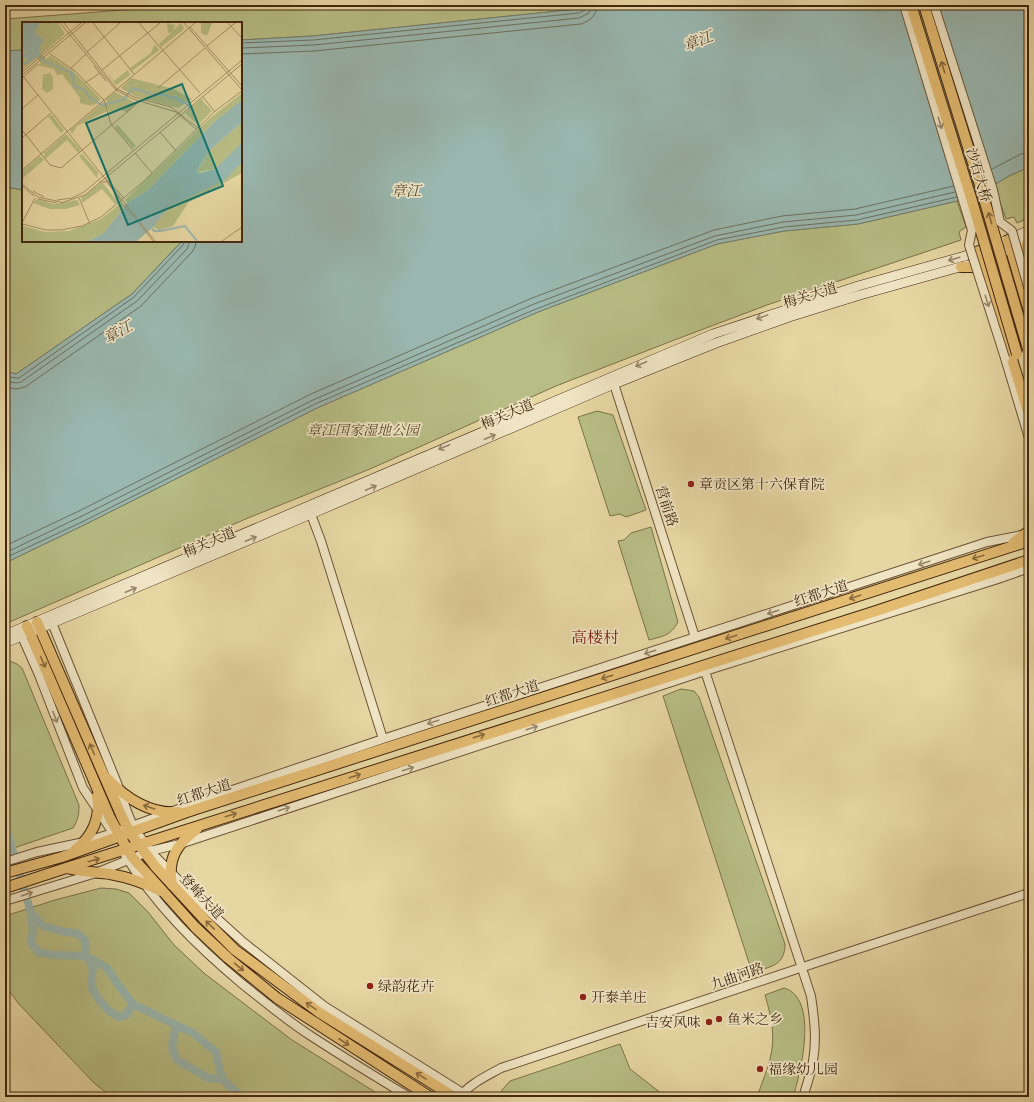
<svg xmlns="http://www.w3.org/2000/svg" width="1034" height="1102" font-family="'Libre Bodoni','Noto Serif SC',serif">
  <style>
    .green { fill: #b7bd84; stroke: #7c724a }
    .water { fill: #99b7af; stroke: #767d6f }
    .lines { fill: none; stroke-linecap: round; stroke-linejoin: round }
    .shore { stroke: #6e6f60; stroke-width: 1 }
    .canal { stroke: #99b7af; stroke-width: 8 }
    .tertiary-casing { stroke: #6b5334; stroke-width: 10 }
    .secondary-casing { stroke: #422710; stroke-width: 10 }
    .primary-casing { stroke: #422710; stroke-width: 12 }
    .tertiary { stroke: #efe4c3; stroke-width: 8 }
    .secondary { stroke: #efe4c3; stroke-width: 9 }
    .primary { stroke: #e3bb71; stroke-width: 10 }
    .tertiary-bridge-casing { stroke: #6b5334; stroke-width: 10; stroke-linecap: butt }
    .primary-bridge-casing { stroke: #422710; stroke-width: 12; stroke-linecap: butt }
    .tertiary-bridge { stroke: #efe4c3; stroke-width: 8 }
    .primary-bridge { stroke: #e3bb71; stroke-width: 10 }
    .oneway { stroke: #8a6a3c }
    .oneway2 { stroke: #98866a }
    .poi-dot { fill: #8f2418; stroke: #efe4c3; stroke-width: 1.5 }
    .labels { text-anchor: middle; stroke-width: 3.5; stroke-linejoin: round; paint-order: stroke }
    .street-label { font-size: 14px; fill: #422710; stroke: #efe4c3 }
    .park-label { font-size: 14px; font-style: italic; fill: #594527; stroke: #efe4c3 }
    .poi-label { font-size: 14px; fill: #422710; stroke: #efe4c3; text-anchor: start }
    .water-label { font-size: 15px; font-style: italic; fill: #584b38; stroke: #efe4c3 }
    .quarter-label { font-size: 16px; fill: #7a1f14; stroke: #efe4c3 }
    .inset-river { fill: none; stroke: #99b7af; stroke-width: 2 }
    .inset-road { fill: none; stroke: #a49068; stroke-width: 1 }
    .view { fill: #0f766e; fill-opacity: 0.15; stroke: #0f766e; stroke-width: 2 }
    .inset-edge { fill: none; stroke: #422710; stroke-width: 2 }
  </style>
  <rect width="100%" height="100%" fill="#e6d6a2"/>
  <filter id="stains"><feTurbulence type="fractalNoise" baseFrequency=".005" numOctaves="4"/><feColorMatrix values="0 0 0 0 .2 0 0 0 0 .09 0 0 0 0 .02 0 0 0 .5 -.17"/></filter>
  <radialGradient id="worn" r=".72"><stop offset=".6" stop-color="#630" stop-opacity="0"/><stop offset="1" stop-color="#630" stop-opacity=".3"/></radialGradient>
  <path class="green" d="M164,5H585L579,9L313,36L241,40V23H23V50L5,51V19L137,9Z
    M1029,167V218L1017,223L1014,217L1006,219L994,185L1009,176Z
    M12,188L23,190V241H182L132,294L16,374L5,371V190Z
    M957,201L966,227L959,232L961,240L767,305L677,339L556,386L370,469L248,518L5,624V563L86,524L317,408L538,312L717,244L784,231L858,224Z
    M597,411L613,415L646,510L626,517L620,514L610,516L578,417Z
    M651,527L678,622C670,636 664,636 649,640L618,541L624,540L631,533Z
    M5,659L17,664L22,668L79,805C79,815 78,820 73,828L5,851Z
    M681,689L694,691L699,697L785,944C785,966 770,967 752,972L663,696Z
    M101,888L116,889L129,893L148,912L174,945L205,974L292,1040L383,1097H112L94,1083L18,1003L5,985V916L55,900Z
    M784,988C819,998 801,1072 793,1097H763L758,1094C762,1083 767,1071 770,1059C776,1037 771,1015 765,995Z
    M620,1044L630,1069L666,1097H499L502,1090L510,1081Z"/>
  <path class="water" d="M585,5H1029V167L1009,176L994,185L957,201L858,224L784,231L717,244L538,312L317,408L86,524L5,563V371L16,374L132,294L182,241H241V40L313,36L578,9Z
    M23,50V190L12,188L5,189V51Z"/>
  <g class="lines">
    <path class="shore" d="M241,43L313,40L579,13L585,10L586,5
      M241,48L314,45L579,18L589,13L591,5
      M241,54L314,51L581,24C590,21 597,15 597,5
      M992,169L1021,154L1029,153
      M5,376L16,378H19L134,297L183,245L185,241
      M5,381L16,383L21,382L137,301L187,249L190,241
      M5,387L16,389L25,387L141,306L192,252L195,247L196,241
      M5,546L79,511L311,394L532,298L714,230L782,216L855,209L954,186
      M5,553L82,516L313,400L534,304L715,236L783,222L856,215L955,192
      M5,558L84,521L315,404L536,309L717,240L784,227L857,220L957,197"/>
    <path class="canal" d="M5,824L31,913L43,926L65,932L76,933L85,940L86,956L93,967L91,986L99,1000L109,1011L119,1017L126,1015L133,1004L176,1025L172,1048L177,1060L208,1078L222,1079L240,1096L244,1097
      M31,913L33,932L31,943L38,952L52,955L86,956L107,968L119,986L133,1004
      M176,1025L193,1033L216,1052L222,1079
      M258,1097L271,1096L278,1097"/>
    <defs>
      <path id="tertiary" d="M1005,358L1029,438
        M614,384L695,637
        M309,509L321,541L383,739
        M50,618L117,783L128,814L133,826L150,851L212,914L243,942L324,1006L469,1097
        M19,630L39,675L83,788L115,836
        M705,671L811,996C814,1017 817,1039 813,1061C811,1073 807,1085 803,1097
        M125,855C155,905 197,946 241,983C264,1001 286,1020 311,1036C343,1057 376,1077 409,1097
        M5,862L37,852L84,842L113,833L203,800L383,739L987,542L1022,535
        M5,901L96,873L150,851L180,844L705,671L998,579L1029,568
        M460,1097C469,1084 487,1076 501,1068L803,967L1029,893"/>
      <path id="secondary" d="M983,259L1011,249L1029,237
        M5,635L713,334L858,286L965,256L1008,240L1029,230
        M5,643L311,514L614,384L716,343L789,317L860,295L967,265"/>
      <path id="primary" d="M1008,240L1029,311
        M979,251L1029,415
        M1019,264L1021,253L1029,241
        M961,267H974L984,273
        M1013,543L1029,531
        M37,622L122,817L130,833L155,866L205,920L235,950L320,1013L454,1097
        M27,626L110,818L127,849L133,858L195,927L228,958L277,998L430,1097
        M107,778C125,798 151,815 179,812
        M75,850C92,837 101,818 97,796
        M66,868C82,872 94,872 110,874C127,877 145,883 161,891
        M5,873L62,857L187,812L1029,541
        M172,885C167,858 177,844 197,829
        M5,888L66,868L873,612L1029,560"/>
    </defs>
    <use href="#tertiary" class="tertiary-casing"/>
    <use href="#secondary" class="secondary-casing"/>
    <use href="#primary" class="primary-casing"/>
    <use href="#tertiary" class="tertiary"/>
    <use href="#secondary" class="secondary"/>
    <use href="#primary" class="primary"/>
    <defs>
      <path id="tertiary-bridge" d="M904,5L972,230L969,245L1005,358
        M934,5L993,190L1000,222L1012,231L1029,290"/>
      <path id="primary-bridge" d="M911,5L972,201L1017,354
        M924,5L982,192L1028,349"/>
    </defs>
    <use href="#tertiary-bridge" class="tertiary-bridge-casing"/>
    <use href="#primary-bridge" class="primary-bridge-casing"/>
    <use href="#tertiary-bridge" class="tertiary-bridge"/>
    <use href="#primary-bridge" class="primary-bridge"/>
  </g>
  <defs><path id="oneway-shaft" d="M-6 0H5M1.5-3L5.5 0L1.5 3" fill="none" stroke-width="1.6" stroke-linecap="round" stroke-linejoin="round"/></defs>
  <g class="oneway">
    <use href="#oneway-shaft" transform="translate(943 67) rotate(-107)"/>
    <use href="#oneway-shaft" transform="translate(990 218) rotate(-106)"/>
    <use href="#oneway-shaft" transform="translate(978 557) rotate(162)"/>
    <use href="#oneway-shaft" transform="translate(855 597) rotate(162)"/>
    <use href="#oneway-shaft" transform="translate(731 637) rotate(162)"/>
    <use href="#oneway-shaft" transform="translate(43 662) rotate(67)"/>
    <use href="#oneway-shaft" transform="translate(607 677) rotate(162)"/>
    <use href="#oneway-shaft" transform="translate(479 736) rotate(-18)"/>
    <use href="#oneway-shaft" transform="translate(92 749) rotate(-113)"/>
    <use href="#oneway-shaft" transform="translate(355 776) rotate(-18)"/>
    <use href="#oneway-shaft" transform="translate(149 807) rotate(-161)"/>
    <use href="#oneway-shaft" transform="translate(231 815) rotate(-18)"/>
    <use href="#oneway-shaft" transform="translate(94 860) rotate(-16)"/>
    <use href="#oneway-shaft" transform="translate(210 925) rotate(-136)"/>
    <use href="#oneway-shaft" transform="translate(239 967) rotate(40)"/>
    <use href="#oneway-shaft" transform="translate(311 1006) rotate(-145)"/>
    <use href="#oneway-shaft" transform="translate(344 1042) rotate(33)"/>
    <use href="#oneway-shaft" transform="translate(421 1076) rotate(-148)"/>
  </g>
  <g class="oneway2">
    <use href="#oneway-shaft" transform="translate(940 123) rotate(73)"/>
    <use href="#oneway-shaft" transform="translate(954 259) rotate(164)"/>
    <use href="#oneway-shaft" transform="translate(987 301) rotate(72)"/>
    <use href="#oneway-shaft" transform="translate(762 317) rotate(161)"/>
    <use href="#oneway-shaft" transform="translate(641 364) rotate(157)"/>
    <use href="#oneway-shaft" transform="translate(490 437) rotate(-23)"/>
    <use href="#oneway-shaft" transform="translate(444 447) rotate(157)"/>
    <use href="#oneway-shaft" transform="translate(371 488) rotate(-23)"/>
    <use href="#oneway-shaft" transform="translate(251 539) rotate(-23)"/>
    <use href="#oneway-shaft" transform="translate(924 563) rotate(162)"/>
    <use href="#oneway-shaft" transform="translate(131 590) rotate(-23)"/>
    <use href="#oneway-shaft" transform="translate(773 612) rotate(162)"/>
    <use href="#oneway-shaft" transform="translate(650 652) rotate(162)"/>
    <use href="#oneway-shaft" transform="translate(55 717) rotate(69)"/>
    <use href="#oneway-shaft" transform="translate(433 722) rotate(162)"/>
    <use href="#oneway-shaft" transform="translate(532 728) rotate(-18)"/>
    <use href="#oneway-shaft" transform="translate(408 769) rotate(-18)"/>
    <use href="#oneway-shaft" transform="translate(284 809) rotate(-18)"/>
    <use href="#oneway-shaft" transform="translate(27 894) rotate(-19)"/>
  </g>
  <g class="poi-dot">
    <circle cx="691" cy="484" r="4"/>
    <circle cx="370" cy="986" r="4"/>
    <circle cx="583" cy="997" r="4"/>
    <circle cx="719" cy="1019" r="4"/>
    <circle cx="709" cy="1022" r="4"/>
    <circle cx="760" cy="1069" r="4"/>
  </g>
  <g class="labels">
    <g class="street-label">
      <text transform="translate(979 175) rotate(73)" y="5">沙石大桥</text>
      <text transform="translate(810 295) rotate(-17)" y="5">梅关大道</text>
      <text transform="translate(507 414) rotate(-23)" y="5">梅关大道</text>
      <text transform="translate(667 506) rotate(72)" y="5">营前路</text>
      <text transform="translate(209 542) rotate(-23)" y="5">梅关大道</text>
      <text transform="translate(821 593) rotate(-18)" y="5">红都大道</text>
      <text transform="translate(512 693) rotate(-18)" y="5">红都大道</text>
      <text transform="translate(204 792) rotate(-18)" y="5">红都大道</text>
      <text transform="translate(202 896) rotate(47)" y="5">登峰大道</text>
      <text transform="translate(737 976) rotate(-19)" y="5">九曲河路</text>
    </g>
    <g class="park-label">
      <text x="363" y="435">章江国家湿地公园</text>
    </g>
    <g class="poi-label">
      <text x="699" y="489">章贡区第十六保育院</text>
      <text x="378" y="991">绿韵花卉</text>
      <text x="591" y="1002">开泰羊庄</text>
      <text x="727" y="1024">鱼米之乡</text>
      <text x="701" y="1027" text-anchor="end">吉安风味</text>
      <text x="768" y="1074">福缘幼儿园</text>
    </g>
    <g class="water-label">
      <text transform="translate(698 41) rotate(-21)" y="5">章江</text>
      <text x="406" y="196">章江</text>
      <text transform="translate(118 332) rotate(-28)" y="5">章江</text>
    </g>
    <g class="quarter-label">
      <text x="595" y="643">高楼村</text>
    </g>
  </g>
  <g transform="translate(22 22)">
    <rect width="220" height="220" fill="#e6d6a2"/>
    <path d="M0,1H36L43,12L20,32L24,37L28,34L51,49L79,77L71,84V81L69,84L58,81V76L40,52L35,53L32,47L16,43L19,41L15,36L0,48ZM145,1L153,3L151,9L159,1L162,7L139,25L137,22L150,10L146,11ZM179,1H190L185,14L179,11ZM133,22L137,28L110,49L108,46L129,31ZM83,48L92,59L106,48L108,53L94,63ZM28,51L31,55V67L25,71L20,67L21,53ZM109,56L152,67L170,77L156,86L113,74L99,66ZM93,70L114,81L105,91L98,87L87,90L84,84L85,89L55,104L50,112L48,108L82,80L85,81L84,77ZM220,71V78L193,99L126,168L105,181L103,178L187,97ZM179,77L190,89L176,103L163,91ZM30,93L42,108L39,111L26,94ZM220,100L219,123L193,147L175,150L186,130ZM95,102L114,124L111,126L93,106ZM44,112L58,127L57,132L45,118L23,137L22,131ZM60,132L76,150L75,156L57,134ZM18,134L22,138L1,156L0,149ZM220,140V151L166,181L151,204L137,208L131,205L147,185ZM80,160L96,180L93,182L80,167L60,181L59,176ZM15,177L32,182L55,178L58,183L44,187H28L11,181ZM99,181L102,184L89,202L82,211L66,219H0V204L24,210L47,209L79,197Z" fill="#b7bd84"/>
    <path d="M0,1H17L13,11L22,18L17,25V31L24,39L50,50L54,57L49,55L48,51L22,40L16,34L4,43L0,41L7,38L0,35L4,30L0,28ZM220,78V100L186,130L175,149L178,151L193,147L220,121V140L203,158L147,185L131,205L115,219H66L82,211L105,181L126,168L193,99Z" fill="#99b7af"/>
    <path class="inset-river" d="M51,54L52,64L61,67L68,76L80,83L101,78L111,66L133,73H145L147,76L155,75L158,80L164,81L174,94M151,76L164,80M130,206L132,209H138L163,204L175,219"/>
    <path class="inset-road" d="M38,1L94,68L111,77L154,90L175,108M42,1L95,67L112,75L149,85L176,106M71,1L112,52M117,1L178,71M162,1L220,68M206,1L220,16M168,5L220,64M185,24L213,1M65,30L98,1M28,32L53,49L82,78L89,102L111,128M72,44L84,59M49,46L64,32M80,48L138,1M0,50L59,1M0,53L133,219M0,53L63,1M0,56L16,42M63,61L78,51M136,66L183,26M181,75L193,90M0,87L16,73M0,108L28,143L39,146L118,79M138,110L154,129M0,116L29,91M113,131L130,151M0,148L173,1M83,156L102,176M77,160H85L99,179M0,162L16,175L39,180M0,164L12,174M11,169L22,175M57,176L68,202M16,177L35,181M35,178L50,176L62,170L220,38M98,179L113,196M39,181L63,173L220,42M0,201L13,176M117,201L131,219M0,202L24,208H39L60,204L79,195L122,159L193,89L220,69M200,219L220,205"/>
    <path class="view" d="M160,62L201,164L106,203L64,101Z"/>
    <rect width="220" height="220" class="inset-edge"/>
  </g>
  <rect width="1034" height="1102" fill="none" stroke="#e6d6a2" stroke-width="20"/>
  <rect x="6" y="6" width="1022" height="1090" fill="none" stroke="#422710" stroke-width="2"/>
  <rect x="10" y="10" width="1014" height="1082" fill="none" stroke="#422710"/>
  <rect width="100%" height="100%" filter="url(#stains)"/>
  <rect width="100%" height="100%" fill="url(#worn)"/>
</svg>
